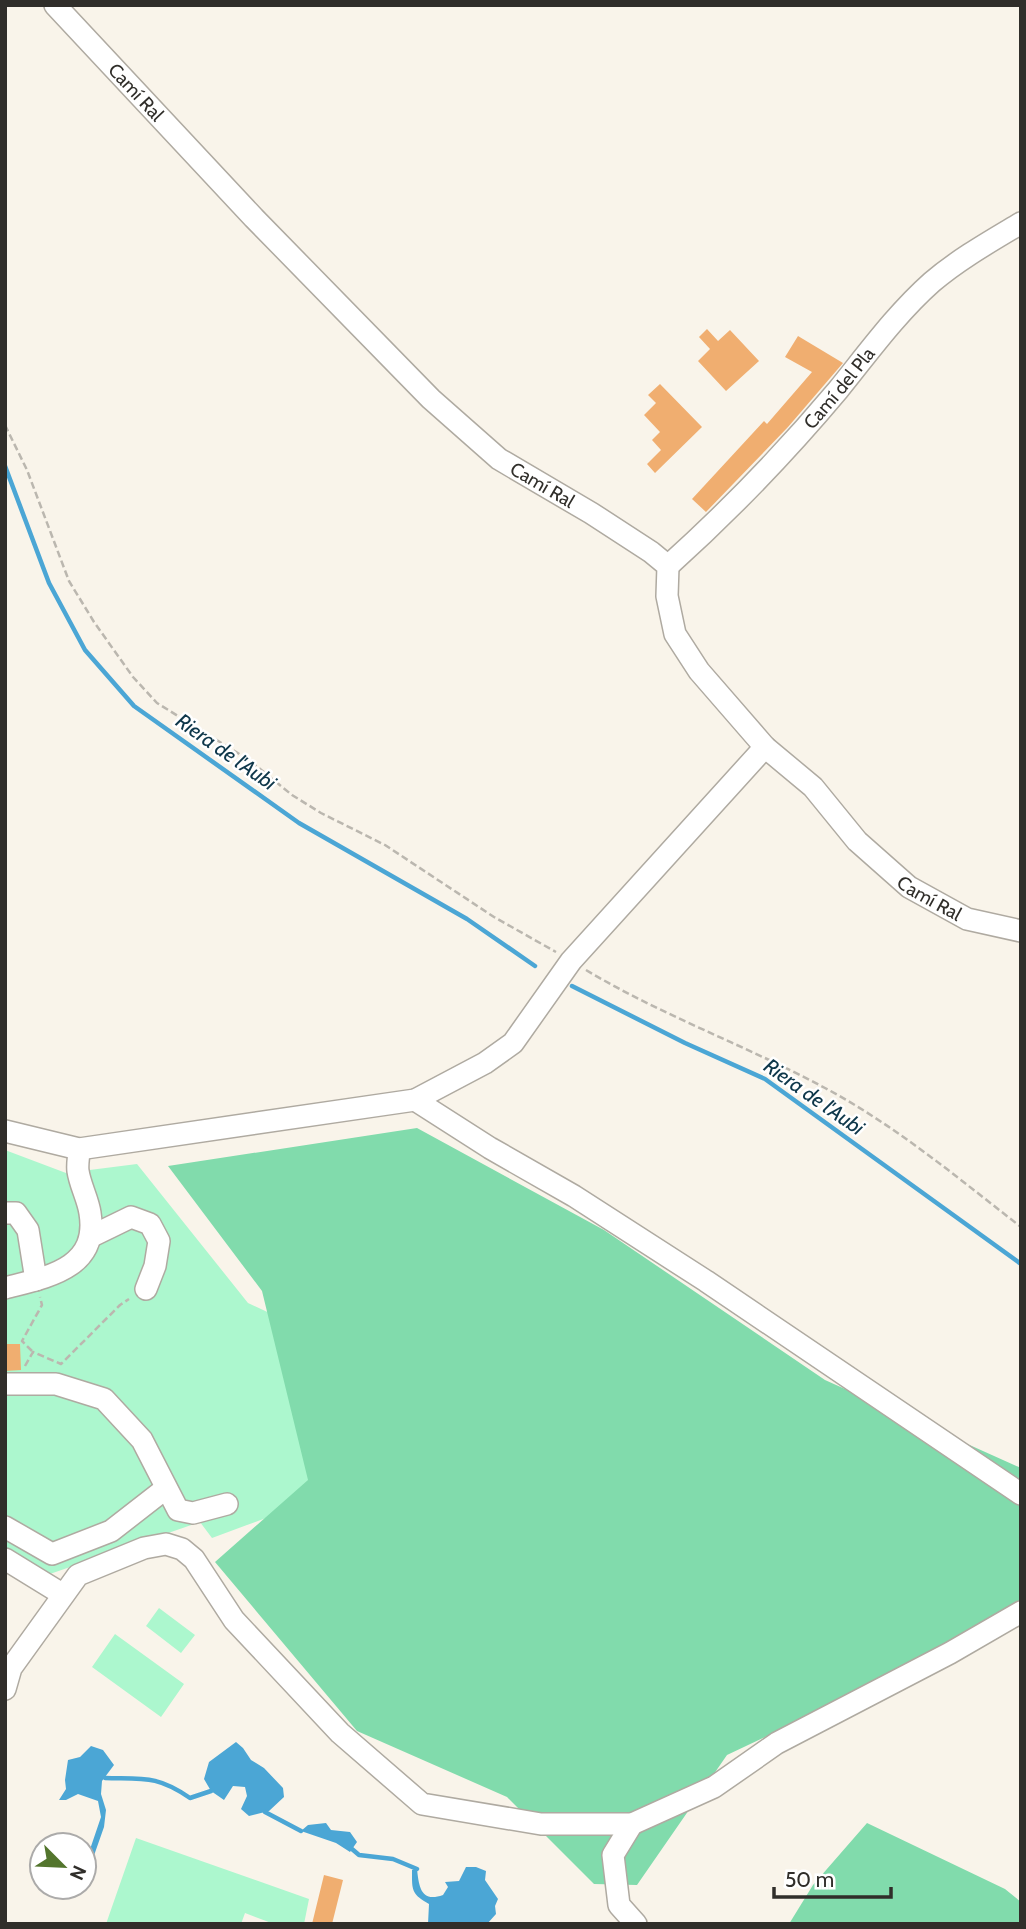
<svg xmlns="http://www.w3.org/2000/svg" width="1026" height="1929" font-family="Cabin,sans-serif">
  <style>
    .green { fill: #acf7ce }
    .forest { fill: #81dbac }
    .water { fill: #4ba6d5 }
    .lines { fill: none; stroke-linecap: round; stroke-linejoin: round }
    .stream { stroke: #4ba6d5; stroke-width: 4.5 }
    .building { fill: #f0ae70 }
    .minor-casing { stroke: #afaaa1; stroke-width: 24 }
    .path { stroke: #bbb7af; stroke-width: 2.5; stroke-dasharray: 7 3.5; stroke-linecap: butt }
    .minor { stroke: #fff; stroke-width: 21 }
    .labels { text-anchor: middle; stroke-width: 5; stroke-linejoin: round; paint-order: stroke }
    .street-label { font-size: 19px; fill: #302e2a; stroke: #fff }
    .water-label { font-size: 21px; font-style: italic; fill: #0e374a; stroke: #fff }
  </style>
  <rect width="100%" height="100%" fill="#f9f4ea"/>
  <path class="green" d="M5,1150L66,1173L137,1164L248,1303L364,1357L333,1493L212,1538L200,1522L47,1575L5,1549Z
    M159,1608L195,1635L181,1653L146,1626Z
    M115,1634L184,1684L161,1717L92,1667Z
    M136,1838L309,1899L304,1924H274L245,1913L241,1924H106Z"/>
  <path class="forest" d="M417,1128L604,1230L825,1380L1021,1468V1616L727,1755L637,1885L594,1884L507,1797L357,1731L215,1562L308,1480L262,1291L168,1166Z
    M867,1823L1005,1889L1021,1902V1924H789L813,1885Z"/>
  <path class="water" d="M236,1742L243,1748L251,1760L264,1768L283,1788L284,1797L269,1811L249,1816L241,1809L247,1796L245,1787L233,1786L224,1800L211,1791L204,1779L209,1762Z
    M91,1746L103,1750L114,1765L102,1781L101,1794L106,1810L104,1827L84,1884V1867L101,1817L98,1801L78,1794L66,1800H59L66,1789L65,1780L68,1760L80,1757Z
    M326,1823L331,1830L350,1832L357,1842L350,1852L336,1843L301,1831L308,1825Z
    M466,1867H476L486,1871L485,1880L498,1899L495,1906L496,1914L487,1924H428L429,1904C411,1894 412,1890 412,1870L417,1869C419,1887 421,1903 443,1895L448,1887L445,1882L459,1881Z"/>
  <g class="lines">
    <path class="stream" d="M5,466L49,583L85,650L134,706L299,823L467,919L535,966
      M572,986L685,1043L765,1079L1021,1264
      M105,1778C143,1779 157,1775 190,1798L211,1791
      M265,1812L301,1831
      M352,1849L359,1855L393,1859L417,1869"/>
  </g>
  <path class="building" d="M707,329L718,341L730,330L759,361L726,391L698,361L710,349L699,337Z
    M798,336L843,363L788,427L706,512L692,499L764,421L767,424L812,372L785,357Z
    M660,384L702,427L655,473L647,464L661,450L652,440L660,432L644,415L656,403L648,395Z
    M5,1344H20L21,1370L5,1371Z
    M324,1875L343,1880L332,1924H312Z"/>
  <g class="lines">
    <defs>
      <g id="minor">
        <path id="s1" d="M55,5L254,218L431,399L499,459L591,513L651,552L668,566L667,596L675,634L699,671L765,747L813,787L857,841L909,887L967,919L1021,931"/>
        <path id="s2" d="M668,566C728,512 786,452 838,390C868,353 896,314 932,282C959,259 991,241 1021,223"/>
        <path d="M415,1100L490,1148L574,1196L706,1281L1021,1494"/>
        <path d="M5,1131L79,1149L415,1100L485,1063L513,1043L571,961L765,747"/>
        <path d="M5,1213H16L28,1230L36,1280"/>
        <path d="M92,1236L131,1217L150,1224L159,1241L155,1266L146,1289"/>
        <path d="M5,1288C47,1277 99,1269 90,1213C88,1199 80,1185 78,1171C77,1164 79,1156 79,1149"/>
        <path d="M5,1384H56L104,1399L142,1440L178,1510L193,1513L227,1504"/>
        <path d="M5,1527L52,1554L111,1531L165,1489"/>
        <path d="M5,1559L62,1594"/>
        <path d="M5,1689L11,1668L78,1575L144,1548L166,1544L182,1549L194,1559L234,1620L340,1733L422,1804L541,1824H632L714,1787L777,1743L950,1653L1021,1612"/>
        <path d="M632,1824L613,1855L619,1905L636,1924"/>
      </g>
    </defs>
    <use href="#minor" class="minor-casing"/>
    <path class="path" d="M5,425L27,470L69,581L94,622L133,677L157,703L249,760L292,795L321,813L385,845L494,917L556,952
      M586,970C661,1015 747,1046 825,1088C896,1126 958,1178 1021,1227
      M32,1351L22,1341L42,1305L40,1297
      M25,1366L33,1352L61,1364L120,1305L129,1299"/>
    <use href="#minor" class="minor"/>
  </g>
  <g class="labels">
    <g class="street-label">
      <text dy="7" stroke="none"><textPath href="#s1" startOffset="119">Camí Ral</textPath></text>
      <text dy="7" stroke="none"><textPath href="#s2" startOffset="247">Camí del Pla</textPath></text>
      <text dy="7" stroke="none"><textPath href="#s1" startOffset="686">Camí Ral</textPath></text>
      <text dy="7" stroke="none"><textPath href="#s1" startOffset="1274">Camí Ral</textPath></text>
    </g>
    <g class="water-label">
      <text transform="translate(226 752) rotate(35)" y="7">Riera de l'Aubi</text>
      <text transform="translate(814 1097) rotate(35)" y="7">Riera de l'Aubi</text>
    </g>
  </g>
  <rect width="1026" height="1929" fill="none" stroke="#302e2a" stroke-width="14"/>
  <g transform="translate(63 1866) rotate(114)"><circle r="33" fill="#ffffff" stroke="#acabaa" stroke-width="2"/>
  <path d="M0-5L12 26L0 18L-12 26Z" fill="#53752d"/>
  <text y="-10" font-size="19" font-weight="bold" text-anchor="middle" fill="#302e2a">N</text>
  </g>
  <path d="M774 1887v10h117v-10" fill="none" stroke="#302e2a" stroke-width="3.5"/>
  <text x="785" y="1887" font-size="21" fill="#302e2a" stroke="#ffffff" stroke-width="5" paint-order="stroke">50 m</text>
</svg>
